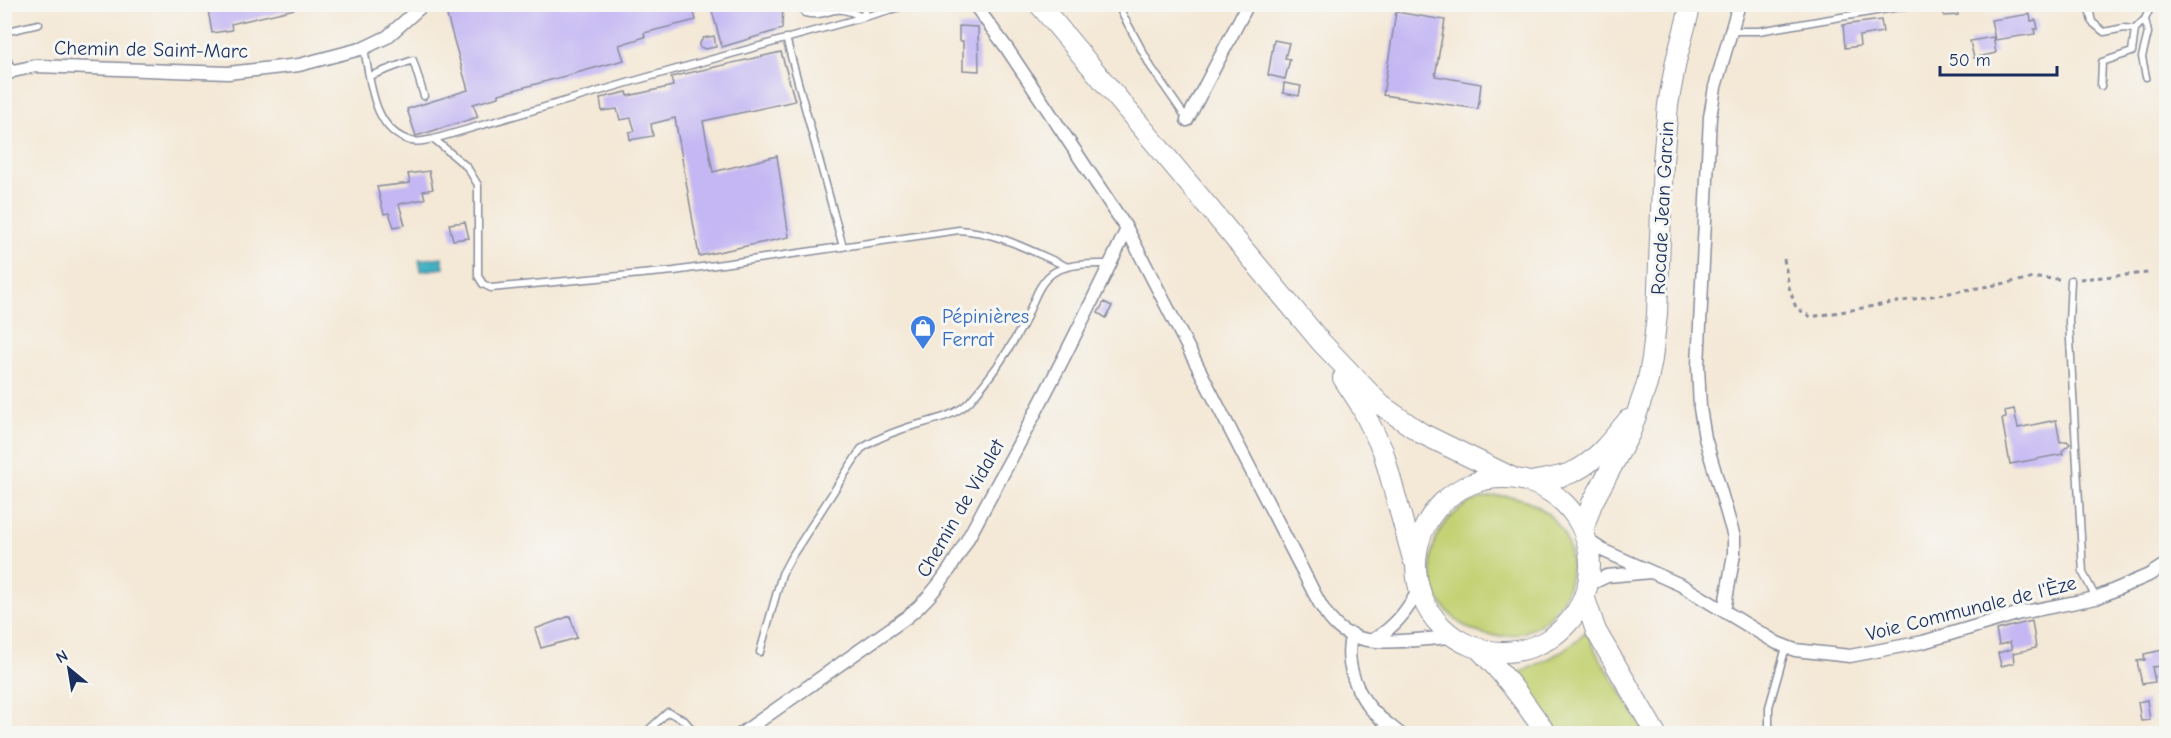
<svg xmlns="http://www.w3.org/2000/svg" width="2171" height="738" font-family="'Comic Neue',sans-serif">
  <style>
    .green { fill: #c4d274; stroke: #708069; stroke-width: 1.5 }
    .water { fill: #43b0c0; stroke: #2f708f; stroke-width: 1.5 }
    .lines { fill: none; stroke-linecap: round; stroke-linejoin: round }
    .stream { stroke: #43b0c0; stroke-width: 4.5 }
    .building { fill: #c4b7f3 }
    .service-casing { stroke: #888c9a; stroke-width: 9 }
    .minor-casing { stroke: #888c9a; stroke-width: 15 }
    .primary-casing { stroke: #888c9a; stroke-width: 22 }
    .path { stroke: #888c9a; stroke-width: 3; stroke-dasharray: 4.5 4.5; stroke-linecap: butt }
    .service { stroke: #fff; stroke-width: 6 }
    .minor { stroke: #fff; stroke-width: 12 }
    .primary { stroke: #fff; stroke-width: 20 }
    .labels { text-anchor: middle; stroke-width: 6; stroke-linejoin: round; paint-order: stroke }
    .street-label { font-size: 20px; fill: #1b2f5e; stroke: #f6f6f2 }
    .shop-label { font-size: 20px; fill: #366cbe; stroke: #f6f6f2; text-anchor: start }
  </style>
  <rect width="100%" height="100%" fill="#f6f6f2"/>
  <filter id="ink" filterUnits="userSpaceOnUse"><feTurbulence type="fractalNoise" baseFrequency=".0167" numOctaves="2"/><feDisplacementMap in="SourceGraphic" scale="12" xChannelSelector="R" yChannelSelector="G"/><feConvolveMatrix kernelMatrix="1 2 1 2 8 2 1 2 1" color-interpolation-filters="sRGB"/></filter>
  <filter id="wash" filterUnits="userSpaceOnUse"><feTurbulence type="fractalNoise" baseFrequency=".008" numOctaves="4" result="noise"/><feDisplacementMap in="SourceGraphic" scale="24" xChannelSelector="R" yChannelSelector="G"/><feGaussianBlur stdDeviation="1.35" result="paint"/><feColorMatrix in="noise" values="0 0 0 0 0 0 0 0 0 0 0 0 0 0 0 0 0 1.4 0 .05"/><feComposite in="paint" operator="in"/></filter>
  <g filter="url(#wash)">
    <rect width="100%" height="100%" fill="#f4e8d6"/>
    <path class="green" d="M1431 566a70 70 0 1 1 140 0a70 70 0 1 1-140 0Z
      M1586,631L1596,652L1646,733H1560L1517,675C1525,669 1533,667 1542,662C1559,654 1573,645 1586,631Z"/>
    <path class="water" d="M442,257L444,268L421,271L419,260Z"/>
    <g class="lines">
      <path class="stream" d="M1357,734L1360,730"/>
    </g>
    <g id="blocks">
      <path class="building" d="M207,4H312V5L231,24L232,30L212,33Z
        M463,4H692L696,20L644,33L645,37L619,45L624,60L499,94V97L473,104L478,117L416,136L407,109L468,90L446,12L463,7Z
        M710,4H783L782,29L722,47Z
        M1957,9L1958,15L1944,16L1943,10Z
        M1396,12L1445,20L1435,76L1481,84L1478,109L1383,95Z
        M2030,14L2031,21L2036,20L2038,29H2034L2035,34L1995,40L1991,20Z
        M1881,20L1883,32L1859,36L1860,46L1845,48L1843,25Z
        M959,26L978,27L979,71L963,70V41H959Z
        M714,36L716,47L705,49L700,47L699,45L703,38Z
        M1993,37L1996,53L1974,58L1970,41Z
        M1274,40L1289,43L1285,58L1290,59L1285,79L1268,75Z
        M781,52L795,101L703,121L713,172L777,156L789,237L699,256L675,118L651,124L653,136L630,140L629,132L635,131L631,118L620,120L617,109L602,111L600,98L627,92L628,96L673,86L671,77Z
        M1284,83L1301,86L1299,96L1283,93Z
        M429,171L433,189L423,191L425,199L399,204L405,225L394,227L389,213L384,214L377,187L410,183L408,174Z
        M465,222L469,238L453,240L449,224Z
        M1104,302L1112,306L1106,318L1098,313Z
        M2014,409L2018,428L2056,420L2060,442L2067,441L2070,444L2062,451L2063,454L2010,464L2002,419L2006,418L2005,411Z
        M570,616L577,638L541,648L535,629Z
        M2032,621L2036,648L2013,653L2014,663L2001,666L1998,653L2012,649L2010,642L1999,645L1996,630Z
        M2163,650L2164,654L2166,653V675L2163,676L2161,666L2152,667L2155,682L2142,684L2137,661L2145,660L2144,654Z
        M2147,700L2150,720L2141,721L2138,702Z"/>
    </g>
  </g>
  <g filter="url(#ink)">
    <use href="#blocks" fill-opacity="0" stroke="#888c9a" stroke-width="1.5"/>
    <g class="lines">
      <defs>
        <path id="service" d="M800,4L805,13C831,19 829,0 862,17L869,4
          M1117,4L1151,67L1187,119
          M2088,4L2092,22L2104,32L2124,28L2135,29L2145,19
          M1731,31H1759L1917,4
          M4,32L39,24
          M786,38L843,247
          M364,49C371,81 372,130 411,141C417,143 427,140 434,139L641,79L911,4
          M4,53L13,71
          M370,76L413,60L424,96
          M2146,77L2142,57L2148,33L2145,19L2152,4
          M2101,86L2102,62L2132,52L2135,29
          M434,139L467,167L478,185V276L483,284L491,288L674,271L959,230C998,232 1033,252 1068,267
          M2071,280L2069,322L2083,573L2096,598
          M760,652L782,574L790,559L861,449C874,440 888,434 903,429C925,421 953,419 970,401C990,378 1008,352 1023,325C1032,308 1037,281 1056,271C1073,263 1091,264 1110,264
          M644,734L668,712L684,720L696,734
          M1769,734V707L1786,647"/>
        <path id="minor" d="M974,4L1006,47L1127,229L1308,581C1316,597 1325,616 1339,628C1367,651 1420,638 1454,637
          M4,76L13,71L36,66L228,73L299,65L364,48L387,37L424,4
          M1187,120L1248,4
          M1587,540L1604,551L1681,585L1777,643L1795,650L1850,656L1923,642L2020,613L2096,598L2149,575L2166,564
          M1588,585L1607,576L1651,572
          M1724,611L1734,554V537L1705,438L1700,408L1698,366L1710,117L1715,87L1739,4
          M1352,634C1343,662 1357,697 1378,716C1385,722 1393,728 1400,734
          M1373,640C1395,627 1407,611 1419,589
          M741,734L907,617C948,585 969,535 994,490C1041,404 1085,317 1127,229"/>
        <path id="primary" d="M1039,4L1321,342L1381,405L1421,433L1513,478
          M1343,378L1360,404L1383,451L1413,559
          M1416 565a87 87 0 1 1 174 0a87 87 0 1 1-174 0Z
          M1530,482C1545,479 1563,478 1577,470C1598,459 1613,438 1628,420
          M1583,530L1592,503L1630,433L1647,384L1652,359L1657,314L1663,161L1668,105L1676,61L1691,4
          M1584,596L1596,631L1656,734
          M1479,649C1505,675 1526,703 1546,734"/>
      </defs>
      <use href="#service" class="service-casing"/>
      <use href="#minor" class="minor-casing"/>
      <use href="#primary" class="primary-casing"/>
      <path class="path" d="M1784,259L1789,287L1796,308L1811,317L2035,278L2062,279
        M2080,279L2148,273"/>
      <use href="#service" class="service"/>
      <use href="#minor" class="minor"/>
      <use href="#primary" class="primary"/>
    </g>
  </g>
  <defs>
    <symbol id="shop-pin" viewBox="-11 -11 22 30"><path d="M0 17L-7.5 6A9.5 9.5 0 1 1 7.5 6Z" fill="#3f7fe0" stroke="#f6f6f2"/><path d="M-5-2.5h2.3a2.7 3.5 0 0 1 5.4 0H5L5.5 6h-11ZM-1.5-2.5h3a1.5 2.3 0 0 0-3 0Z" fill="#fff"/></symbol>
  </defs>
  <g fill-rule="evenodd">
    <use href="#shop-pin" x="908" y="313" width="30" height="40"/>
  </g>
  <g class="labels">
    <g class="street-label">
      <text transform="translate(151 49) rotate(1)" y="7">Chemin de Saint-Marc</text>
      <text transform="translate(1662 208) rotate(-87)" y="7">Rocade Jean Garcin</text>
      <text transform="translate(960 508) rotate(-60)" y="7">Chemin de Vidalet</text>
      <text transform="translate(1971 608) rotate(-14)" y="7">Voie Communale de l'Èze</text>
    </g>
    <g class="shop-label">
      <text x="942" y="323">Pépinières<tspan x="942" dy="23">Ferrat</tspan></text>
    </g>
  </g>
  <rect width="2171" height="738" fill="none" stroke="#f6f6f2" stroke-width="24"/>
  <g transform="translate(69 669) rotate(330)" stroke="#f6f6f2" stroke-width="4.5" paint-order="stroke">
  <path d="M0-4.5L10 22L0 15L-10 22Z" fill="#1b2f5e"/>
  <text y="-9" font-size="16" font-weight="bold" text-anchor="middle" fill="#1b2f5e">N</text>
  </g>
  <path d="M1940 66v9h117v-9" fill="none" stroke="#1b2f5e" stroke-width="3"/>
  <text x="1949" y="66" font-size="18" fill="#1b2f5e" stroke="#f6f6f2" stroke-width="4.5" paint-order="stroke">50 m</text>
</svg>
